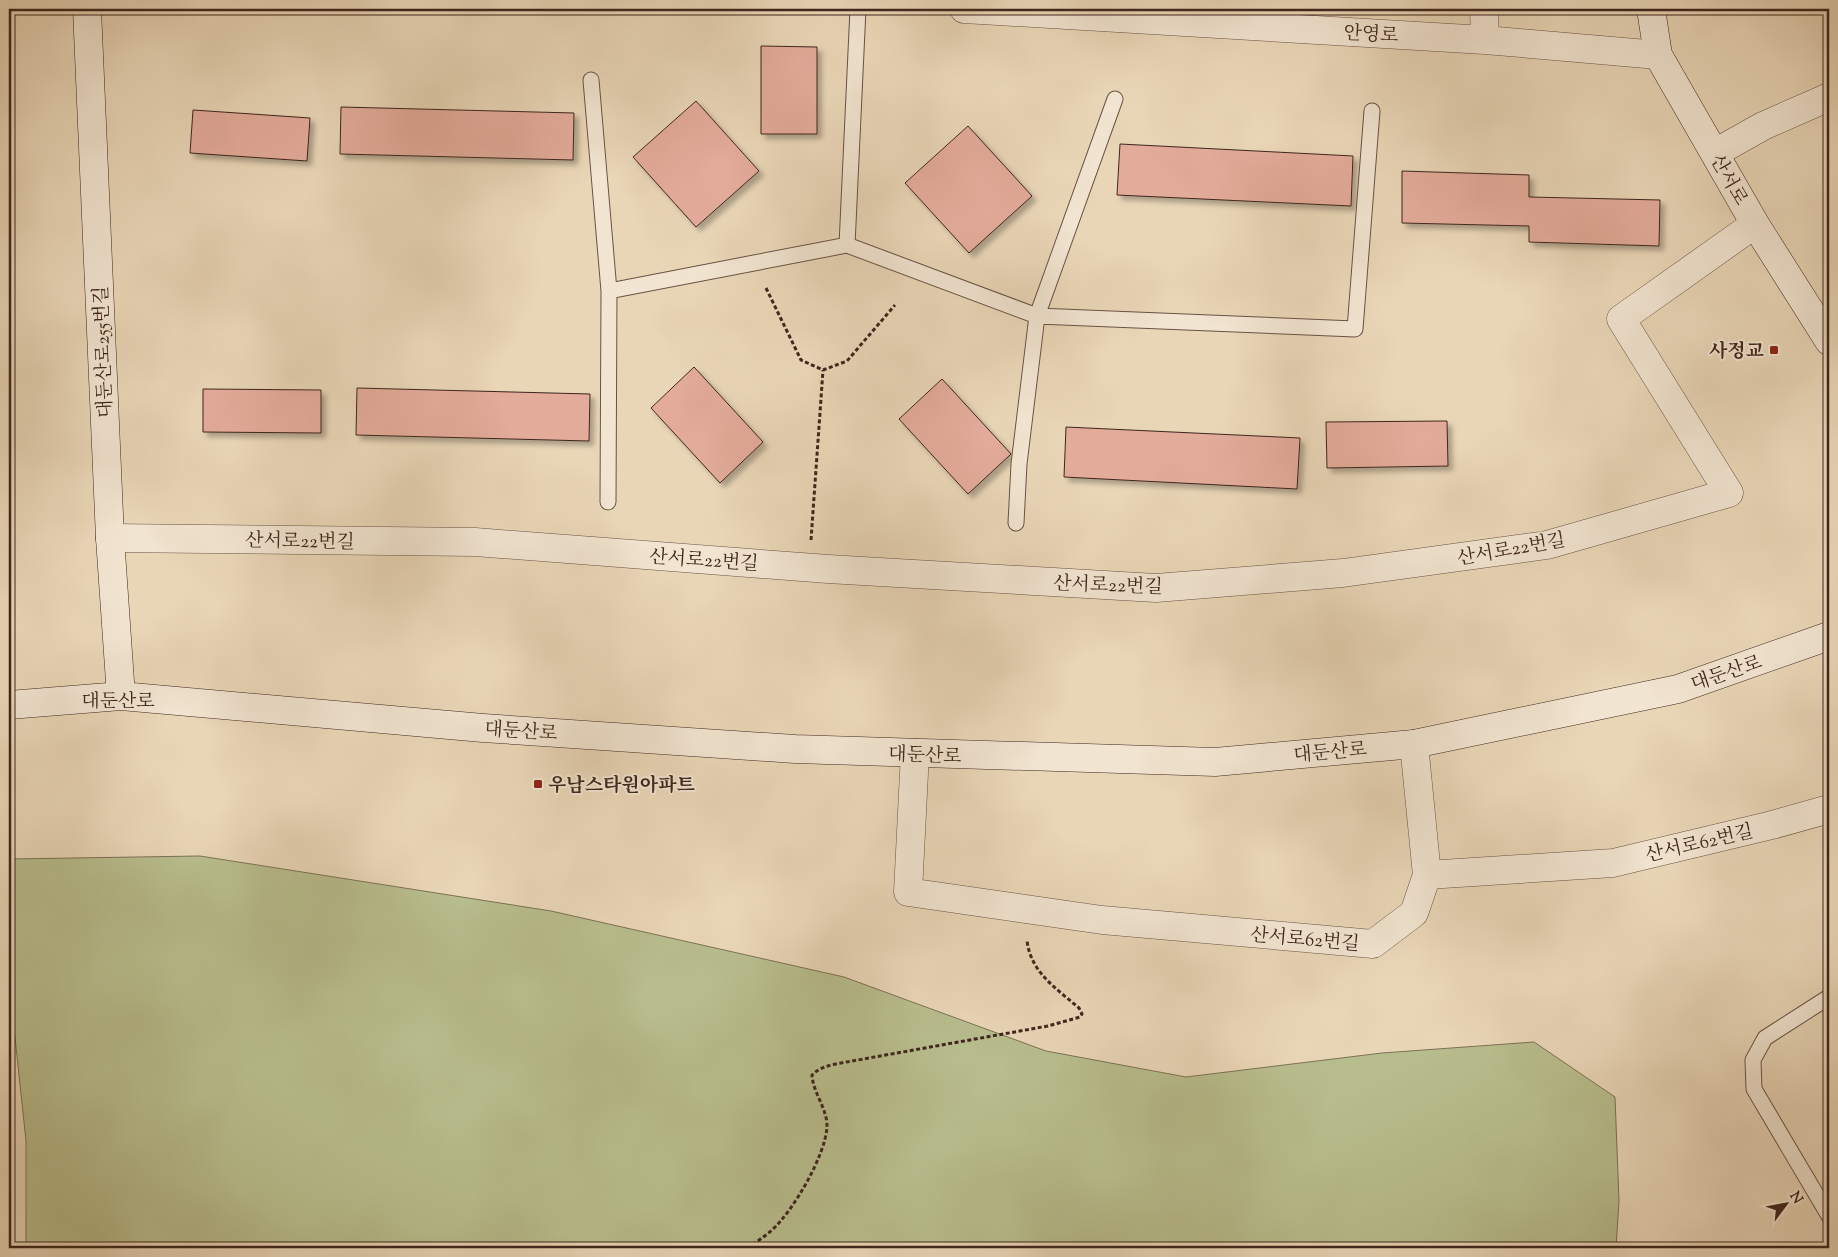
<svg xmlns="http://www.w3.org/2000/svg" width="1838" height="1257" font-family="'Sorts Mill Goudy','Noto Serif KR',serif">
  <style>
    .green { fill: #b8bd8d; stroke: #7c7255 }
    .building { fill: #e3ab9a; stroke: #3f261d; filter: url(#shadow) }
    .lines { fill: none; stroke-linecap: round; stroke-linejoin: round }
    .lane-casing { stroke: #6a5244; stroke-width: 17 }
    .street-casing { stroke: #6a5244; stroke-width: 29 }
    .secondary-casing { stroke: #3f261d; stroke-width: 29 }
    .path { stroke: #3f261d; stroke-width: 3; stroke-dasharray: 4 2.5; stroke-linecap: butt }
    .lane { stroke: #f1e4d0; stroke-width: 15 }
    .street { stroke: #f1e4d0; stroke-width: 28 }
    .secondary { stroke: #f1e4d0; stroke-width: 28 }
    .poi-dot { fill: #8f2418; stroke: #f1e4d0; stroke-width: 2 }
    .labels { text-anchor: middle; stroke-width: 4; stroke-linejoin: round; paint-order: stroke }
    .street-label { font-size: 19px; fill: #3f261d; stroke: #f1e4d0 }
    .poi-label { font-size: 19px; font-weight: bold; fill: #3f261d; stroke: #f1e4d0; text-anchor: end }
  </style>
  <defs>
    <filter id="shadow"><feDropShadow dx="4.5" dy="4.5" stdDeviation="2.5" flood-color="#0004"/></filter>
  </defs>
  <rect width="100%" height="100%" fill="#e9d6b7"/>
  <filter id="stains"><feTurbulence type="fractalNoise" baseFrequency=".004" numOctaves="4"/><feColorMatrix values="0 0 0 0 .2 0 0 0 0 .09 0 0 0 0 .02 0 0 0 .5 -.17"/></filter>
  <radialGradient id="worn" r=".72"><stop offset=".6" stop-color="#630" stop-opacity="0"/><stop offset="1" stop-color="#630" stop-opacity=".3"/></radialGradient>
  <path class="green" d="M200,856L551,911L844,977L1046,1051L1186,1077L1382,1053L1534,1042L1615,1097L1619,1201L1616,1248H26V1141L14,1028L9,1017V859Z"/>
  <path class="building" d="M761,46L817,47V134H761Z
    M696,101L759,171L696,227L633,157Z
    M341,107L574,113L573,160L340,154Z
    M193,110L310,118L307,161L190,153Z
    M968,126L1032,196L969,253L905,183Z
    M1120,144L1353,156L1351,206L1117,195Z
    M1402,171L1529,175V197L1660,200L1659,246L1529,242V226L1402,223Z
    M694,367L763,442L720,483L651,408Z
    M942,379L1011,454L968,494L899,419Z
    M357,388L590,394L589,441L356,435Z
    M203,389L321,390V433L203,432Z
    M1447,421L1448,466L1327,468L1326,422Z
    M1066,427L1300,438L1297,489L1064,477Z"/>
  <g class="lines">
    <defs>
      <path id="lane" d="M858,9L847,245L1037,316L1355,329L1372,111
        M591,80L609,291
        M608,502L609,291L847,245
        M1016,523L1019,464L1037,316L1115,99
        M1829,997L1765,1038L1753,1060L1754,1089L1829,1216"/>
      <path id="street" d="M964,9L1485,40L1658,55
        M1484,9L1485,40
        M1715,153L1763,126L1829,97
        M110,538L475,542L828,569L1156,588L1343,573L1547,545L1729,493L1621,319L1755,224
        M915,753L908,892L1102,920L1373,944L1414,913L1427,875L1414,744
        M1427,875L1613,863L1772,825L1829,809"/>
      <path id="secondary" d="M87,9L110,538L121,696
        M1651,9L1658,55L1755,224L1829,341
        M9,705L121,696L483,728L795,749L1215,762L1414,744L1678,689L1829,636"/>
    </defs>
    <use href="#lane" class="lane-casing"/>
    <use href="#street" class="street-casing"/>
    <use href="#secondary" class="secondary-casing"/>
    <path class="path" d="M766,288L801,360L823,370L847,361L895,305
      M811,540L823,370
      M747,1248C755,1243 764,1237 772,1230C793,1211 826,1155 827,1126C827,1108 813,1093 812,1075C820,1067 830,1065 841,1063L1048,1026L1080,1017L1082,1014L1079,1008C1057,989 1030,972 1027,940"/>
    <use href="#lane" class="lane"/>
    <use href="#street" class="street"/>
    <use href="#secondary" class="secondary"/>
  </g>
  <g class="poi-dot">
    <rect x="1769" y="345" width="10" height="10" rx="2.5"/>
    <rect x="533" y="779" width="10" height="10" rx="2.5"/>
  </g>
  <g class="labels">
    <g class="street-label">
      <text transform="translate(1371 33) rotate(3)" y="7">안영로</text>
      <text transform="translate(1730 179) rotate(60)" y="7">산서로</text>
      <text transform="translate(102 352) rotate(-92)" y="7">대둔산로255번길</text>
      <text transform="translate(300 540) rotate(1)" y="7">산서로22번길</text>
      <text transform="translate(1511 548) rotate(-10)" y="7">산서로22번길</text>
      <text transform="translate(704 559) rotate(4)" y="7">산서로22번길</text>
      <text transform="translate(1108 584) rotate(2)" y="7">산서로22번길</text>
      <text transform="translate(1726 672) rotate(-19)" y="7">대둔산로</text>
      <text x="118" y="707">대둔산로</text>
      <text transform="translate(521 730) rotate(4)" y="7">대둔산로</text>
      <text transform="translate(1330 751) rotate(-5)" y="7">대둔산로</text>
      <text transform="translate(925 754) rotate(2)" y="7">대둔산로</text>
      <text transform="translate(1699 842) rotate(-13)" y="7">산서로62번길</text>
      <text transform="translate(1305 938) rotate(5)" y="7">산서로62번길</text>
    </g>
    <g class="poi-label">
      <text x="1764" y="357">사정교</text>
      <text x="548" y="791" text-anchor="start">우남스타원아파트</text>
    </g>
  </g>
  <rect width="1838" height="1257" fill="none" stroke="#e9d6b7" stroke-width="30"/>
  <rect x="10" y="10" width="1818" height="1237" fill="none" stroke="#3f261d" stroke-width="2.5"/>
  <rect x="15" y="15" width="1808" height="1227" fill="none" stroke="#3f261d"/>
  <g transform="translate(1786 1204) rotate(58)" stroke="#f1e4d0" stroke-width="4" paint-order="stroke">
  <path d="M0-4L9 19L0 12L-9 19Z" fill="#3f261d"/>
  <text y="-8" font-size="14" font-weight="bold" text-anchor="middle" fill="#3f261d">N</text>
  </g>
  <rect width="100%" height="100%" filter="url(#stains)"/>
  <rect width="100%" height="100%" fill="url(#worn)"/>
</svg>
